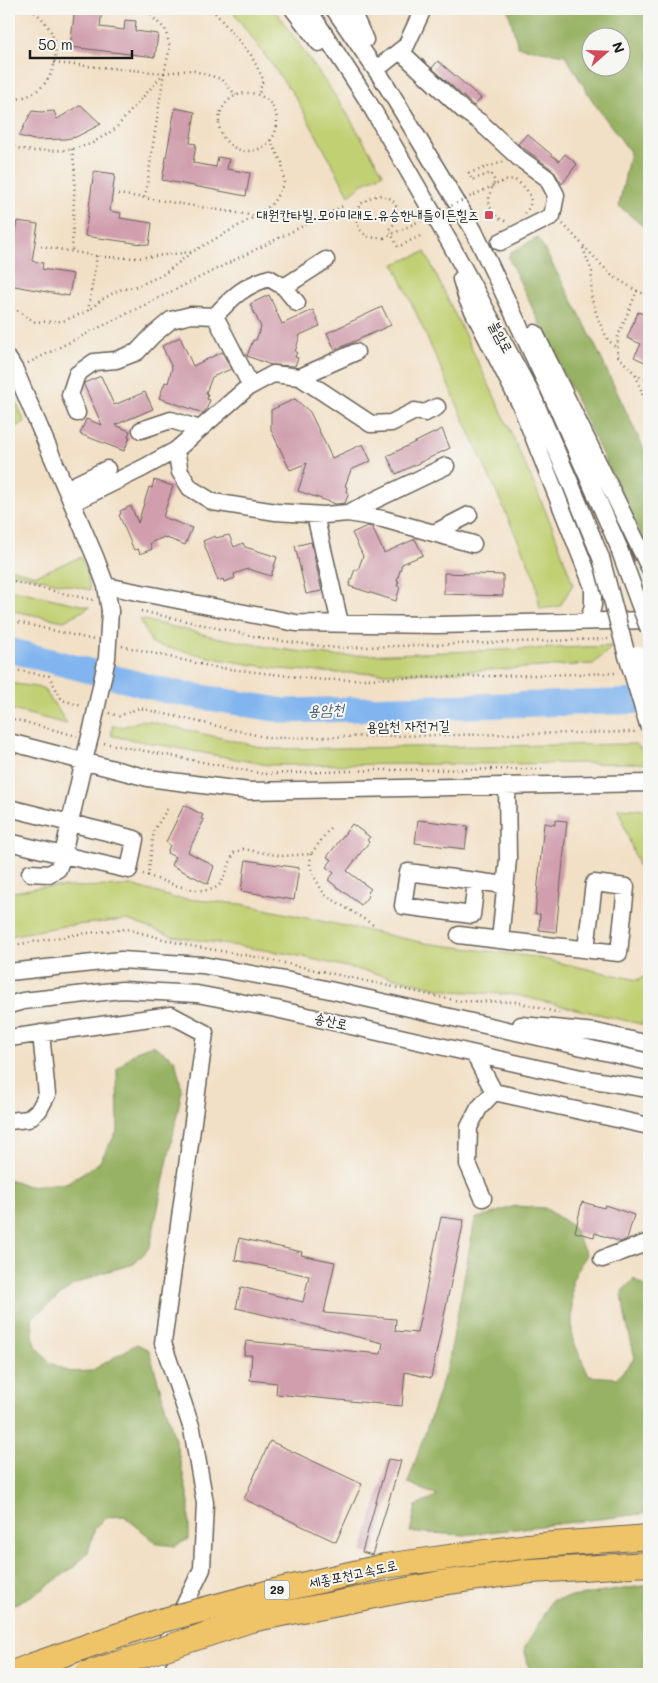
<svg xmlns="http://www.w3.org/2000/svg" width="658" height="1683" font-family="Mali,'Poor Story',sans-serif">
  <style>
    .green { fill: #c1d073; stroke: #6e7648 }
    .forest { fill: #98b265; stroke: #5a6740; fill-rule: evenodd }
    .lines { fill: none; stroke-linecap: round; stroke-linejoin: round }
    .river { stroke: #82b5ef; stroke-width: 25 }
    .building { fill: #d09ead }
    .minor-casing { stroke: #676158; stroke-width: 19 }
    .highway-casing { stroke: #676158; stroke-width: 26 }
    .path { stroke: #676158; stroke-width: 2.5; stroke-dasharray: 1 4; stroke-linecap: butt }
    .minor { stroke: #fff; stroke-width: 16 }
    .highway { stroke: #efc469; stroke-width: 24 }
    .minor-bridge-casing { stroke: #676158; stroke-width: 19; stroke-linecap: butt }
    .highway-bridge-casing { stroke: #676158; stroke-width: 26; stroke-linecap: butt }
    .path-bridge { stroke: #676158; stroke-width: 2.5; stroke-dasharray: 1 4; stroke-linecap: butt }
    .minor-bridge { stroke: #fff; stroke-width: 16 }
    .highway-bridge { stroke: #efc469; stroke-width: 24 }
    .poi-dot { fill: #d1495b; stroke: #f6f6f2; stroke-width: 2 }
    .labels { text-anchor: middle; stroke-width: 4; stroke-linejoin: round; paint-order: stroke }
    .shield { fill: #f6f6f2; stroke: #5d5d5c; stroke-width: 1 }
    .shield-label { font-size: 12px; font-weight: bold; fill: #1c1c1c }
    .poi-label { font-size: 14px; fill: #1c1c1c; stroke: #f6f6f2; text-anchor: end }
    .street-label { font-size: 14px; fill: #1c1c1c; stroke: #f6f6f2 }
    .water-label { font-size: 15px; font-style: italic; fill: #455970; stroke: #f6f6f2 }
  </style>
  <rect width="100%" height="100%" fill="#f6f6f2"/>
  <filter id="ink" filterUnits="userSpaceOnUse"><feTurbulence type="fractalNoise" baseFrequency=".02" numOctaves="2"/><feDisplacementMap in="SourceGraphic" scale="10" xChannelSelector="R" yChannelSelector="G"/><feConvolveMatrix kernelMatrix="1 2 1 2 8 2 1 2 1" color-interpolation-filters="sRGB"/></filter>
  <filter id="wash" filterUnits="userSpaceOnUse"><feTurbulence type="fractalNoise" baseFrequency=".0096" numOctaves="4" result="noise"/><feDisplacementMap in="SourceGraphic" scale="20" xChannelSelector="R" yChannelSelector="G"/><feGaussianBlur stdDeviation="1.12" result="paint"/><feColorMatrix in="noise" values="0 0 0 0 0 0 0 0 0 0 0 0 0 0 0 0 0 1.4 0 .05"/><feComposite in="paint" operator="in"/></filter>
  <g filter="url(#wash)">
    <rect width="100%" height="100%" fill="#f2e0c6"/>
    <path class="green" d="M231,9H274L341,104L383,173L364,183L349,195L296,98Z
      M425,252L501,410L552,526L573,584L560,606L540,609L535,578L394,264Z
      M9,386L25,422L9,430Z
      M81,557L87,571L90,590L9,572V568L36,575Z
      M9,589L90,607L64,621L9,610Z
      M140,619L219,638L279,649L335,656L613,646L593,664L437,673H337L279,669L218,659L152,644Z
      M9,683L43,688L59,711L67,724L9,709Z
      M143,720L269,749L636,744L649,758V763L268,765L112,736V726L122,727Z
      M618,808L649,810V897Z
      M135,886L174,898L241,904L425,943L534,957L637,980L649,975V1026L516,995L452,991L290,954L172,936L127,920L63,926L9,936V893L40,887Z"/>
    <path class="forest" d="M508,9H649V231L619,206L630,152L594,103L565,55L518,47ZM590,38H620V68H590Z
      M538,238L585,324L649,460V552L508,257L511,252Z
      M153,1045L175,1060L182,1090L150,1247L134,1264L105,1272L73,1285L32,1318L34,1343L49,1362L69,1372L91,1371L137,1344L149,1350L177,1447L189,1502V1539L175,1546L158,1544L124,1516L107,1517L95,1528L88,1552L74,1567L39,1592L9,1607V1179L28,1186L66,1183L99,1163L118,1130L117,1069L136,1051Z
      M515,1206L545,1208L572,1226L586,1254L572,1281V1338L589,1376L617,1378L635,1358L625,1316L622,1291L634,1279L649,1290V1513L465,1535L410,1532L416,1506L438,1496L408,1483L448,1365L475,1219Z
      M649,1585V1674H531L524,1649L552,1600Z"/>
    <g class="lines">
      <path class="river" d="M9,650L166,691L286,711L649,701"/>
    </g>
    <g id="blocks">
      <path class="building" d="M75,9H102L100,27L124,30L125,20L136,21L135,31L158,34L155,57L70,47Z
        M438,61L481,98L474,106L432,68Z
        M81,105L101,124L76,137L65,139L34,140L19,136L32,111L41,112L54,111L57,119Z
        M175,108L195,112L190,143L196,144L193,163L216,167L218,157L229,159L227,169L250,173L246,196L162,180Z
        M527,134L559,161L565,154L577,164L562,184L553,170L518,144Z
        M94,171L115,174L110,211L121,213L120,218L152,223L149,245L85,236Z
        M17,221L38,224L32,261L43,263L42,269L73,274L69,296L9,285V267Z
        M269,295L282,324L313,310L320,326L300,335L295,352H297L295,357L298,358L295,366L271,365L247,356L253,340H256L261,327L250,304Z
        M382,307L391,325L335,350L327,333Z
        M638,312L649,316V364L634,357L641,344L627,338Z
        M180,337L193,366L222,352L231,369L212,377L206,393L208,394L207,399L210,400L206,410L203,413L159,398L165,382L168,383L172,368L162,346Z
        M101,376L114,405L145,392L153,409L115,425L130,431L128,437H130L124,451L80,434L86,419L102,425L84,385V383Z
        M295,399L310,412L332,458L363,444L371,461L351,470L345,486L347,487L346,492L349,493L345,503L336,504L298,491L307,463L290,470L271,430V410Z
        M442,429L450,448L396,474L387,456Z
        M154,480L173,486L163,517L192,528L185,545L164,537L150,543L152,549L140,554L138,549L134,550L119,515L121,514L120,511L131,506L138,523L149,487L152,488Z
        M367,526L372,527L384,553L415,539L423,555L402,564L397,581H399L397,586L400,587L396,601L349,586L355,569L358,570L363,556L352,533Z
        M229,535L234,547L243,543L245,547L277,557L271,576L248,569L234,574L235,578L224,582L223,579L218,581L203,541L215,536L216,538Z
        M311,542L322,591L306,594L295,546Z
        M444,573L503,575V596L444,594Z
        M184,805L203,815L201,819L204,820L188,852L214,866L208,884L171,865L175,857L167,853L170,845L166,842Z
        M418,820L468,826L465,849L415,843Z
        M555,820L567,821L556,932L539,930L540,914H535L544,823L555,825Z
        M352,824L370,837L367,840L369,842L347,871L371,889L367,893L369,895L361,905L328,880L334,873L326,867L332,860L327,857Z
        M246,860L299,868L294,900L241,891Z
        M582,1202L604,1208L605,1205L634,1215L627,1239L621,1242L595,1233L594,1237L575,1232Z
        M441,1217L464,1220L431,1378L405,1372L402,1406L276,1394L277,1383L250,1380L252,1355H244L246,1341L381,1354L383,1343L236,1308L241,1287L303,1302L309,1276L235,1260L239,1238L302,1252L301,1255L335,1262L324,1313L396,1319L395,1331L417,1333Z
        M270,1441L362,1484L336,1542L244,1499Z
        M388,1459L401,1461L372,1555L362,1552Z"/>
    </g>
  </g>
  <g filter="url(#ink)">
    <use href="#blocks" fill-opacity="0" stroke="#676158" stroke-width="1"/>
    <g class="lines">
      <defs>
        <path id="minor" d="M293,9L319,43
          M308,9L366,98L450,243L533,397L570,482L601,558
          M334,9L385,83L474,231L549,389L625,561
          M348,9L356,20L365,40
          M400,51L464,111L480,122L519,158L547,178L556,195L552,216L500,242
          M378,68L406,46L423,9
          M461,279L467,299L521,406L593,587V605L589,621
          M284,287L326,260
          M215,316C233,296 244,286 269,278L284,287L297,303
          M535,333L649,567
          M9,360L15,370L96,559L106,586L110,611
          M300,377L356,352
          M77,413L70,395L77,374L94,362L116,360L137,352L153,335L171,320L191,315L215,316L251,386
          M141,430L171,420L200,429
          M176,450L180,472L190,488L213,502L276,512L324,515L348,513L383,519L473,544
          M66,489L107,469
          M72,503L143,468L176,450L247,388L273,374L300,377L371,424L391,423L415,411L425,413L437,407
          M348,513L446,466
          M315,515L340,623
          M434,533L469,515
          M106,586L296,623L437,625L649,620
          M9,742L148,778L249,791L649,783
          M507,786L508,859L500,940L619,953L626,887L594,883L586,949
          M9,808L135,839L129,870L63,855C72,813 81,771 92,729
          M9,842L63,855L58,869L49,874L30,873
          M476,881L472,915L403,906L408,872L505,885
          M459,935L500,940
          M9,972L121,960L202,965L285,980L649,1062
          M9,1005L23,1001L122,990L197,994L276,1009L581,1078L649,1089
          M521,1025L596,1032L649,1044
          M9,1038L171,1015L205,1033L163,1343L192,1429L205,1503L202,1569L151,1674
          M474,1054L494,1092L649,1126
          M9,1121L28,1119L39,1110L47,1095L41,1033
          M483,1198L468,1164L469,1127L479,1108L494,1092
          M602,1259L649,1242"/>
        <path id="highway" d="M528,1546L649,1537
          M531,1571L649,1564
          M10,1674L33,1665"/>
      </defs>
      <use href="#minor" class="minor-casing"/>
      <use href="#highway" class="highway-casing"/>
      <path class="path" d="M212,9L251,55L263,79L259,94
        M54,63L164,73L145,198L256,216
        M164,73L191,70L221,79L236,95
        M219 122a29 29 0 1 1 58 0a29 29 0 1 1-58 0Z
        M9,100C14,99 19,99 24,97C64,85 66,28 29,9
        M9,146L32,151L68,150L91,144L115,129L164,73L170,47L165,29L149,14L135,9
        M72,149L75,171L72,252
        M503,162L469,173L472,180L491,173L495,182C485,198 487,216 508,222
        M501,182L513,179C526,186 538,199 525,213
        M118,194L145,198
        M563,224L611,275L637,291
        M384,238C369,238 362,237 356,221L359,206C386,179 411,211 389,229L398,247L420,236
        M41,246L102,257L137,258L191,252
        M583,248L592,272L591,296L598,319L608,340L617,348
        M647,295L637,291L618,336L617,355L636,375L649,380
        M9,305L35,322L63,321L88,311L101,300L119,290L138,286L164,274L192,252L256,216L273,203L284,183L282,163L270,140
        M88,311L97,256
        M28,363L343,206
        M636,375L649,414
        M9,581L93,600
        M141,611L267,639L336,648L608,639
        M9,620L94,640
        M122,646L213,667L323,680L618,673
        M9,669L49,676L62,700L82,706
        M109,713L119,716L139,708L269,738L636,732
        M9,718L77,736
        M104,743L264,774L379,770L545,769
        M311,854L310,865L315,878L324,894L375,926
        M143,874C160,879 206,901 220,884C225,878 230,861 234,853L243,849L282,856L311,854L330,828
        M148,876L154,830L168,808
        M9,946L79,934L127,929L185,945L256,957L458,1001L517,1002L559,1013"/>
      <use href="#minor" class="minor"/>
      <use href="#highway" class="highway"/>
      <defs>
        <path id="minor-bridge" d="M619,549L649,630
          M601,558L627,656L649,728
          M637,654L649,687
          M92,729L107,658L110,611"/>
        <path id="highway-bridge" d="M33,1665L156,1622L266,1593L385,1566L528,1546
          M86,1674L251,1620L441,1583L531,1571"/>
      </defs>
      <use href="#minor-bridge" class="minor-bridge-casing"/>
      <use href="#highway-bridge" class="highway-bridge-casing"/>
      <path class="path-bridge" d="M384,238L501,182"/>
      <use href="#minor-bridge" class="minor-bridge"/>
      <use href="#highway-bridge" class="highway-bridge"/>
    </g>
  </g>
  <rect class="poi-dot" x="484" y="210" width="10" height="10" rx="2.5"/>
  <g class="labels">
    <rect class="shield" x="264.5" y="1580.5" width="25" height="19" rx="4"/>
    <g class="shield-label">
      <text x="277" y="1594">29</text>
    </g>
    <g class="poi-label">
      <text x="479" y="220">대원칸타빌.모아미래도.유승한내들이든힐즈</text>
    </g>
    <g class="street-label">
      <text transform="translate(501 337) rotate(62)" y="5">불암로</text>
      <text transform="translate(408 726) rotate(-1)" y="5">용암천 자전거길</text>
      <text transform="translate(331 1021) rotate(13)" y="5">송산로</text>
      <text transform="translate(353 1574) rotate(-12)" y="5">세종포천고속도로</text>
    </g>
    <g class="water-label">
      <text transform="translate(326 710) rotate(-2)" y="5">용암천</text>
    </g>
  </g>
  <rect width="658" height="1683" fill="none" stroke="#f6f6f2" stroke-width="30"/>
  <g transform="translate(606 52) rotate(70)"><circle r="24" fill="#f6f6f2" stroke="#9f9f9c"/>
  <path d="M0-4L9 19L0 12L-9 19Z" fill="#d1495b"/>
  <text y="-8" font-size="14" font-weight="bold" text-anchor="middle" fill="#1c1c1c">N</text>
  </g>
  <path d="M30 50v8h102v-8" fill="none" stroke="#1c1c1c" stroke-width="2.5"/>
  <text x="38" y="50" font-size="15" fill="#1c1c1c" stroke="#f6f6f2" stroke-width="4" paint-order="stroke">50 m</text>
</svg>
